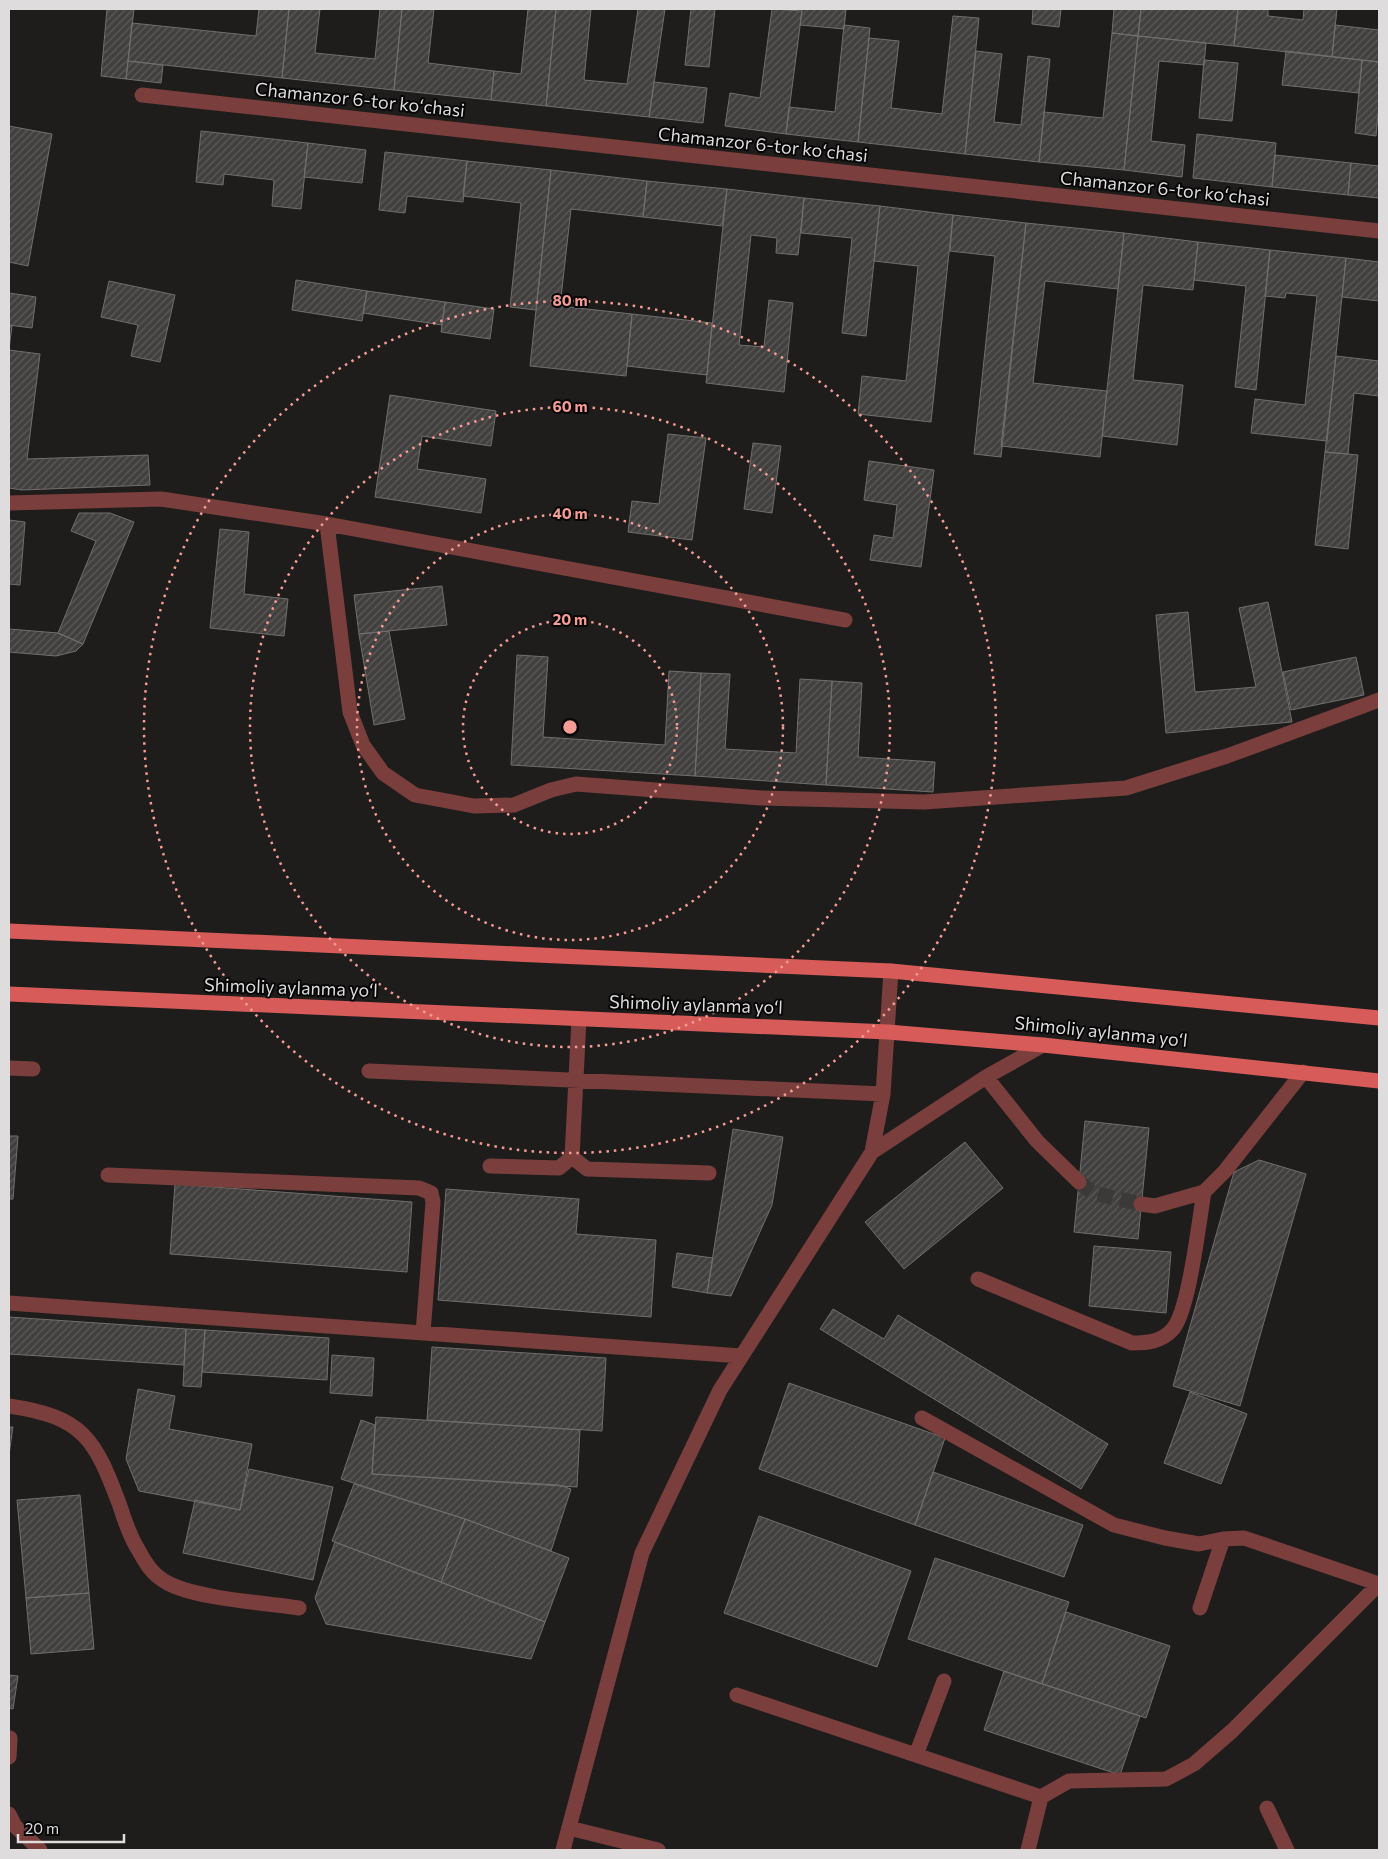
<svg xmlns="http://www.w3.org/2000/svg" width="1388" height="1859" font-family="Commissioner,sans-serif">
  <style>
    .building { fill: url(#building-hatch); stroke: #716e6e }
    .lines { fill: none; stroke-linecap: round; stroke-linejoin: round }
    .minor-tunnel { stroke: #3c3a39; stroke-width: 15; stroke-dasharray: 15 8; stroke-linecap: butt }
    .minor { stroke: #7a3f3c; stroke-width: 15 }
    .major { stroke: #d75c59; stroke-width: 15 }
    .ring { fill: none; stroke: #f59c95; stroke-width: 2.5; stroke-dasharray: 2.5 5 }
    .labels { text-anchor: middle; stroke-width: 4; stroke-linejoin: round; paint-order: stroke }
    .street-label { font-size: 18px; fill: #dedcdc; stroke: #080707 }
    .centre { fill: #f59c95; stroke: #080707; stroke-width: 2.5 }
    .ring-label { font-size: 15px; text-anchor: middle; font-weight: bold; fill: #f59c95; stroke: #080707; stroke-width: 4; stroke-linejoin: round; paint-order: stroke }
  </style>
  <defs>
    <pattern id="building-hatch" width="6" height="6" patternUnits="userSpaceOnUse" patternTransform="scale(1.25)"><rect width="6" height="6" fill="#423f3f"/><path d="M-1 1l2-2M0 6l6-6M5 7l2-2" fill="none" stroke="#5d5a5a"/></pattern>
  </defs>
  <rect width="100%" height="100%" fill="#1f1d1c"/>
  <path class="building" d="M107,9H134L126,79L101,76Z
    M259,9H289L282,78L128,61L132,23L256,36Z
    M289,9H320L315,53L375,59L380,9H402L394,90L282,78Z
    M402,9H434L428,63L494,71L491,100L394,90Z
    M528,9H556L546,106L491,100L494,71L521,74Z
    M556,9H591L584,80L627,84L638,9H665L649,117L546,106Z
    M691,9H715L709,67L685,65Z
    M772,9L802,11L786,134L725,126L730,93L760,98Z
    M802,9H846L844,29L800,25Z
    M1033,9H1061L1059,27L1032,24Z
    M1114,9H1141L1138,36L1112,33Z
    M1141,9H1238L1234,46L1138,36Z
    M1238,9H1268V16L1303,20L1304,9H1337L1332,57L1234,46Z
    M953,16L979,18L965,154L858,142L869,38L899,41L891,108L942,114Z
    M844,25L870,28L858,142L786,134L789,107L835,112Z
    M1335,25L1379,30V62L1332,57Z
    M1112,33L1138,36L1124,170L1039,162L1044,112L1103,118Z
    M1138,36L1206,43L1204,65L1159,61L1151,141L1185,145L1182,177L1124,170Z
    M976,51L1002,54L994,122L1021,125L1028,56L1050,59L1039,162L965,154Z
    M1286,51L1362,60L1359,93L1282,85Z
    M1204,60L1238,63L1232,121L1199,118Z
    M1362,60L1379,62V104L1376,136L1355,133Z
    M128,61L163,65L161,83L126,79Z
    M654,82L707,88L703,123L649,117Z
    M9,126L52,134L28,266L9,262Z
    M201,131L308,143L301,209L272,206L274,180L224,174L223,185L196,182Z
    M1197,134L1276,143L1272,187L1193,178Z
    M308,143L366,150L362,183L304,177Z
    M385,152L467,161L463,202L407,196L405,213L379,210Z
    M1275,155L1351,163L1348,195L1272,187Z
    M467,161L551,170L536,310L510,307L521,203L463,196Z
    M1351,163L1379,166V198L1348,195Z
    M551,170L647,181L643,217L571,209L560,306L632,314L626,376L530,366Z
    M647,181L727,189L722,226L643,217Z
    M727,189L804,198L798,255L776,253L777,238L751,235L739,345L764,347L769,300L793,303L784,392L706,383Z
    M804,198L880,206L866,336L842,333L852,238L801,233Z
    M880,206L953,215L931,422L858,414L862,376L906,381L918,266L874,261Z
    M953,215L1026,223L1001,457L974,454L995,256L950,251Z
    M1026,223L1124,233L1118,289L1045,281L1033,383L1107,391L1100,457L1001,446Z
    M1124,233L1198,242L1193,290L1143,285L1133,380L1183,385L1177,445L1102,436Z
    M1198,242L1270,250L1256,390L1235,387L1246,286L1194,280Z
    M1270,250L1346,258L1327,441L1251,433L1255,399L1305,405L1317,296L1286,293L1285,298L1265,296Z
    M1346,258L1379,262V301L1342,297Z
    M296,280L367,291L362,321L292,310Z
    M109,281L175,295L160,362L131,356L138,325L101,317Z
    M367,291L445,302L442,325L363,313Z
    M9,293L36,297L32,328L9,325Z
    M445,302L494,309L490,339L441,332Z
    M632,314L712,323L707,375L627,366Z
    M9,325L12,326L9,349Z
    M9,350L40,354L27,459L148,455L150,485L22,490L9,488Z
    M1336,356L1379,361V396L1354,393L1348,454L1325,452Z
    M390,395L496,411L491,446L422,436L417,469L486,479L481,513L375,497Z
    M668,434L706,438L692,540L628,532L632,501L659,504Z
    M753,443L781,446L772,513L744,509Z
    M1325,452L1358,455L1348,549L1315,545Z
    M869,461L934,470L921,567L870,560L874,535L893,538L897,505L864,500Z
    M79,513H110L134,522L83,644L58,633L96,541L71,531Z
    M9,520L25,522L20,585L9,584Z
    M220,529L249,532L244,594L288,599L284,636L210,628Z
    M442,586L447,625L359,634L354,595Z
    M1268,602L1292,722L1166,733L1156,615L1188,612L1195,692L1256,687L1239,608Z
    M9,629L58,633L83,644L76,651L56,656L9,652Z
    M389,631L405,719L374,725L359,634Z
    M517,655L548,657L543,737L665,745L669,671L701,673L695,776L511,765Z
    M1356,657L1364,695L1291,710L1283,672Z
    M701,673L730,674L725,749L796,753L800,679L832,681L826,785L695,776Z
    M832,681L862,683L858,757L935,762L933,792L826,785Z
    M1085,1121L1149,1128L1138,1239L1074,1232Z
    M733,1129L783,1137L772,1205L731,1296L707,1293Z
    M9,1136H18L13,1199H9Z
    M965,1142L1003,1188L904,1269L865,1222Z
    M1259,1160L1306,1174L1240,1406L1173,1386L1234,1172Z
    M175,1184L412,1202L407,1272L170,1254Z
    M446,1189L579,1199L576,1234L656,1240L651,1317L438,1300Z
    M1094,1246L1171,1252L1166,1313L1089,1306Z
    M677,1253L713,1258L707,1293L672,1287Z
    M833,1309L884,1339L898,1315L1108,1444L1081,1489L820,1329Z
    M9,1317L186,1329L184,1365L9,1354Z
    M186,1329L205,1330L201,1387L183,1386Z
    M205,1330L329,1338L327,1380L202,1372Z
    M432,1347L606,1358L602,1431L427,1420Z
    M332,1355L374,1358L372,1396L330,1393Z
    M789,1383L945,1438L915,1525L759,1469Z
    M138,1389L175,1396L169,1429L252,1444L240,1510L139,1491L126,1459Z
    M1190,1392L1247,1414L1221,1484L1164,1463Z
    M376,1417L580,1430L577,1487L372,1474Z
    M361,1420L375,1425L372,1474L559,1485L571,1489L551,1551L465,1519L341,1479Z
    M9,1427H13L9,1455Z
    M249,1469L333,1487L313,1580L183,1553L195,1500L240,1510Z
    M933,1472L1083,1525L1064,1577L915,1525Z
    M354,1484L465,1519L441,1582L332,1541Z
    M80,1495L89,1593L26,1598L17,1500Z
    M759,1516L911,1571L877,1667L724,1613Z
    M465,1519L569,1558L545,1622L441,1582Z
    M335,1542L545,1622L531,1659L326,1624L315,1598Z
    M935,1558L1069,1602L1042,1684L908,1639Z
    M89,1593L94,1649L31,1654L26,1598Z
    M1066,1612L1170,1646L1146,1718L1042,1684Z
    M1004,1671L1140,1716L1120,1775L984,1730Z
    M9,1675L18,1676L13,1709L9,1708Z"/>
  <g class="lines">
    <path class="minor-tunnel" d="M1079,1182L1093,1193L1141,1204"/>
    <path class="minor" d="M142,95L1379,231
      M9,503L161,499L327,524L845,620
      M327,524L350,712L363,745L383,773L415,795L474,806L514,805L551,790L576,784L761,798L924,802L1126,788L1227,756L1379,700
      M579,1019L572,1157L587,1169L709,1173
      M9,1068L33,1069
      M369,1071L883,1094
      M986,1077L1037,1141L1079,1182
      M872,1152L986,1077L1043,1045
      M490,1166L559,1168L572,1157
      M108,1175L419,1188L431,1193L433,1202L423,1333
      M1141,1204L1155,1206L1204,1192L1225,1171L1303,1072
      M978,1279L1132,1343C1147,1343 1161,1342 1172,1330C1189,1313 1199,1220 1204,1192
      M9,1303L741,1356
      M9,1406C84,1417 95,1439 120,1506C125,1522 130,1537 139,1551C146,1564 153,1575 166,1582C192,1598 266,1603 299,1608
      M922,1418L1114,1525L1165,1538L1199,1544L1223,1539L1244,1538L1379,1584
      M1200,1608L1223,1539
      M737,1695L1041,1797
      M916,1755L944,1681
      M9,1757L10,1738
      M1267,1808L1287,1850
      M9,1814L15,1826L40,1850
      M569,1828L658,1850
      M563,1850L642,1553L720,1390L872,1152L883,1094L891,971
      M1028,1850L1041,1797L1069,1781L1166,1779L1194,1764L1232,1731L1379,1584"/>
    <path class="major" d="M9,931L891,971L1379,1018
      M9,994L888,1032L1043,1045L1379,1081"/>
  </g>
  <g class="ring">
    <circle cx="570" cy="727" r="107"/>
    <circle cx="570" cy="727" r="213"/>
    <circle cx="570" cy="727" r="320"/>
    <circle cx="570" cy="727" r="426"/>
  </g>
  <g class="labels">
    <g class="street-label">
      <text transform="translate(360 100) rotate(6)" y="6">Chamanzor 6-tor koʻchasi</text>
      <text transform="translate(763 145) rotate(6)" y="6">Chamanzor 6-tor koʻchasi</text>
      <text transform="translate(1165 189) rotate(6)" y="6">Chamanzor 6-tor koʻchasi</text>
      <text transform="translate(291 988) rotate(2)" y="6">Shimoliy aylanma yoʻl</text>
      <text transform="translate(696 1005) rotate(2)" y="6">Shimoliy aylanma yoʻl</text>
      <text transform="translate(1101 1032) rotate(6)" y="6">Shimoliy aylanma yoʻl</text>
    </g>
  </g>
  <circle cx="570" cy="727" r="8" class="centre"/>
  <g class="ring-label">
    <text x="570" y="306">80 m</text>
    <text x="570" y="412">60 m</text>
    <text x="570" y="519">40 m</text>
    <text x="570" y="625">20 m</text>
  </g>
  <rect width="1388" height="1859" fill="none" stroke="#dedcdc" stroke-width="20"/>
  <path d="M18 1834v8h106v-8" fill="none" stroke="#dedcdc" stroke-width="2.5"/>
  <text x="25" y="1834" font-size="15" fill="#dedcdc" stroke="#080707" stroke-width="4" paint-order="stroke">20 m</text>
</svg>
